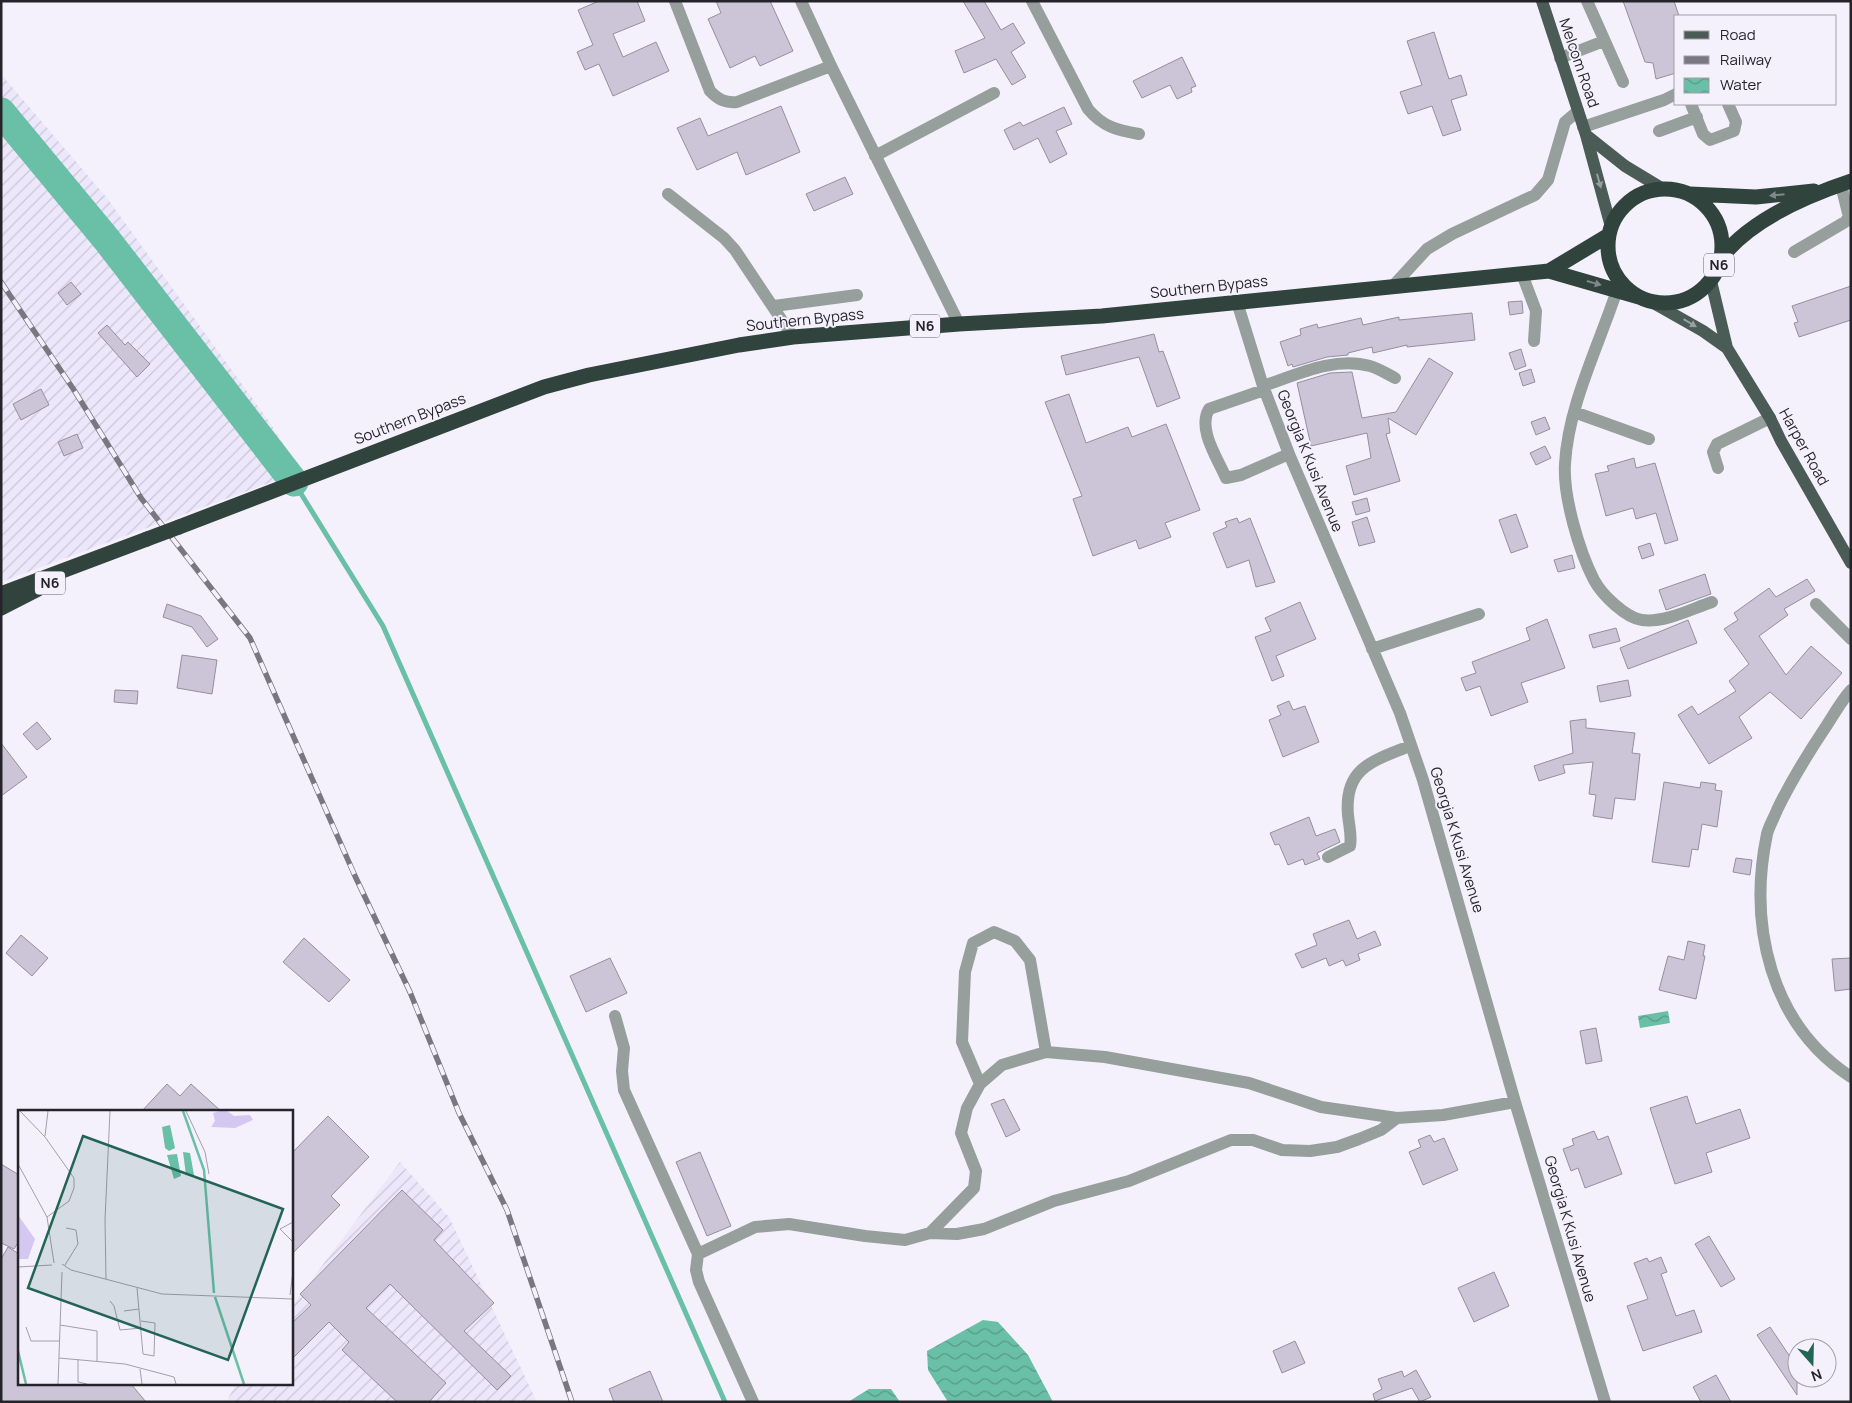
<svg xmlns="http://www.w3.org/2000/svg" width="1852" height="1403" font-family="Manrope,sans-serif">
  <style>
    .industrial { fill: url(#industrial-furrows) }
    .water { fill: url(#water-waves) }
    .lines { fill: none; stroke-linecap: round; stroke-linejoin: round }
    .stream { stroke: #6abfa7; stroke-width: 5 }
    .river { stroke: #6abfa7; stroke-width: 29 }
    .building { fill: #cbc5d7; stroke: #948fa0 }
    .minor { stroke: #969f9c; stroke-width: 12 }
    .major { stroke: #4b5b56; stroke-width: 12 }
    .highway { stroke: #31433d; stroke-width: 15 }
    .rail-casing { stroke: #7a7780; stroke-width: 5.5 }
    .rail { stroke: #f5f1fc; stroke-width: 4; stroke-dasharray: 11; stroke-linecap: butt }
    .highway-bridge { stroke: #31433d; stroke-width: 15 }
    .oneway { fill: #989ea1 }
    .oneway2 { fill: #7f8989 }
    .labels { text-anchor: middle; stroke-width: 4; stroke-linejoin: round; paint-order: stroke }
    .shield { fill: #f5f1fc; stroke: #64626a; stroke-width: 1 }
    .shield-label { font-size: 14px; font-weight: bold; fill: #26242b }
    .street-label { font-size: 15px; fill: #26242b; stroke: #f5f1fc }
    .inset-river { fill: none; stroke: #6abfa7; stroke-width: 2.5 }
    .inset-road { fill: none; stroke: #a29fa8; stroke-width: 1 }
    .view { fill: #236555; fill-opacity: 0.15; stroke: #236555; stroke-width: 2.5 }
    .inset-edge { fill: none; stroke: #26242b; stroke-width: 2.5 }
  </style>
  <defs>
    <pattern id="industrial-furrows" width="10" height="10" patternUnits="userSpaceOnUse" patternTransform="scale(1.25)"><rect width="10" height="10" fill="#ede7fb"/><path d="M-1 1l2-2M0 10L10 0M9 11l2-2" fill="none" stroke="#cbc6d7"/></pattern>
    <pattern id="water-waves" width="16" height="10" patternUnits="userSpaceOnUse" patternTransform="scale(1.25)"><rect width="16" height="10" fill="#6abfa7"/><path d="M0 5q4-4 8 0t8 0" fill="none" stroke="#579b88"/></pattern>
  </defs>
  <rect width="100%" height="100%" fill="#f5f1fc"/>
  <path class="industrial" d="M1,74L107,198L268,420L301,471L1,582Z
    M400,1162L449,1217L537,1402H226L236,1384H291V1307Z"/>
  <path class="water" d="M1668,1011L1670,1023L1640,1028L1638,1016Z
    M983,1320L998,1322L1028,1355L1053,1402H948L928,1370L927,1351Z
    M869,1389H891L900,1402H848Z"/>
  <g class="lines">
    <path class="stream" d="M295,484L383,626L725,1402"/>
    <path class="river" d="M1,112L107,240L294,482"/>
  </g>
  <path class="building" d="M599,1H637L645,21L613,34L623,57L656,42L669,71L613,96L599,64L585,70L577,52L593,45L578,10Z
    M716,1H770L793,51L760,66L755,56L730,68L708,19L721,13Z
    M963,1H984L1001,30L1013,23L1025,43L1011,52L1026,77L1012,85L996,59L964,73L955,51L985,38Z
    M1623,1H1674L1679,16H1676V73L1656,79L1653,63L1645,62Z
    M1434,32L1449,79L1461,75L1467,95L1451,100L1461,130L1443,136L1432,106L1408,114L1400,92L1422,85L1407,41Z
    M1182,57L1196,86L1191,88L1192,92L1177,99L1170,85L1142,98L1133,81Z
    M781,106L800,152L746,175L737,152L697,170L677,128L700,118L708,136Z
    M1064,107L1072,124L1056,131L1067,154L1050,163L1038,138L1014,150L1004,130L1020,122L1023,126Z
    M845,177L853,194L814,211L806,194Z
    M71,282L81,294L67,305L58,293Z
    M1851,286V320L1799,337L1794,323L1798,322L1792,306Z
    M1522,301L1523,313L1510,315L1508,302Z
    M1472,313L1475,340L1407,347V345L1373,353L1372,347L1348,353V355L1327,357L1293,367L1292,364L1288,366L1280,342L1301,335L1300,329L1317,324L1318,328L1361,318L1363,325L1399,317V320Z
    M107,325L125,345L128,342L150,364L137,377L98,333Z
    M1154,334L1159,352L1163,351L1180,398L1157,407L1139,357L1066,375L1061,356Z
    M1521,349L1526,366L1515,370L1509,353Z
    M1429,358L1453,373L1416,435L1388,418L1390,433L1386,434L1400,481L1354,495L1346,466L1371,458L1367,433L1311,446L1297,383L1330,373L1352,372L1362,418L1396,412Z
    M1531,369L1535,382L1523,386L1519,373Z
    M41,389L49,405L21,420L13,404Z
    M1069,394L1086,443L1128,427L1132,437L1166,424L1200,510L1165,523L1171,537L1139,549L1136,540L1093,556L1073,499L1082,496L1045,402Z
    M1545,417L1550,429L1536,435L1531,422Z
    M77,434L83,448L64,456L58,442Z
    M1545,446L1551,458L1536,465L1530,453Z
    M1634,458L1636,468L1655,463L1678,540L1665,544L1656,513L1636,519L1633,508L1606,516L1595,474L1609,471L1607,466Z
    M1367,498L1370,511L1356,515L1352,502Z
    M1516,514L1528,547L1511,553L1499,520Z
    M1367,517L1375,542L1359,546L1352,522Z
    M1237,518L1239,523L1250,518L1275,582L1256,587L1249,560L1227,568L1213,533L1227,527L1225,522Z
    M1650,543L1654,555L1642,559L1638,547Z
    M1572,555L1575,568L1558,572L1554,560Z
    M1705,574L1711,594L1666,610L1659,590Z
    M1807,579L1815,591L1784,609L1788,615L1759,636L1786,675L1811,646L1842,673L1801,719L1770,692L1739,717L1752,738L1709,764L1678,715L1692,706L1698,715L1736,691L1729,681L1749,664L1724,629L1738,620L1734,613L1769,588L1776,597Z
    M1300,602L1316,639L1276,656L1284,676L1272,681L1255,637L1271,631L1265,618Z
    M167,604L201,616L218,639L207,647L192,627L163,617Z
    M1547,619L1565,668L1521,683L1528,702L1491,716L1480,686L1466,691L1461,678L1476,673L1472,662L1530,640L1526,628Z
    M1688,620L1697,643L1628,669L1620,648Z
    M1616,628L1620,641L1593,648L1589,635Z
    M182,655L217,660L212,694L177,688Z
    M1628,680L1631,696L1600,702L1597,686Z
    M115,690L138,691L137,704L114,702Z
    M1289,701L1293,710L1305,706L1319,742L1283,757L1269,720L1281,715L1277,706Z
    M1586,719V728L1635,733L1632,753L1640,754L1635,800L1615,798L1612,819L1593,816L1596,795L1589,794L1593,762L1563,765L1565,773L1539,781L1534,766L1573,753L1570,721Z
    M37,722L51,739L37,750L23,734Z
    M1,743L27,777L1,796Z
    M1664,782L1700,788L1701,782L1716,784L1715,790L1722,791L1717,827L1702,824L1698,850L1692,849L1689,867L1652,862Z
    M1309,817L1316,836L1335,829L1340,842L1317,853L1320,859L1305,865L1303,859L1288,865L1279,844L1275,845L1270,833Z
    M1736,858L1752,860L1750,875L1733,872Z
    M1349,920L1357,939L1375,931L1381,945L1358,954L1360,960L1346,966L1343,960L1329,966L1326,958L1302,968L1295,954L1317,945L1313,934Z
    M21,935L48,958L32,976L6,953Z
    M304,938L350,980L329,1002L283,962Z
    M1688,941L1705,945L1703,956H1705L1696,999L1659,990L1668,956L1684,960Z
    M610,958L627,993L586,1012L570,976Z
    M1851,958V989L1835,991L1832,959Z
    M1596,1028L1602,1061L1586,1064L1580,1031Z
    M167,1084L180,1096L191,1084L222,1112H141Z
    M1687,1096L1696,1124L1740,1109L1750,1138L1706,1153L1712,1172L1675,1184L1650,1108Z
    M1004,1099L1020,1130L1006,1137L991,1104Z
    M328,1116L369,1157L331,1196L340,1205L291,1255V1154Z
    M1594,1131L1598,1140L1608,1136L1622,1174L1585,1188L1578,1168L1571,1171L1563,1149L1574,1145L1572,1139Z
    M1430,1135L1434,1142L1444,1138L1458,1170L1423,1185L1409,1152L1421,1147L1418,1140Z
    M700,1152L731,1226L707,1236L676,1162Z
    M1,1164L19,1175V1241L14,1249L1,1243Z
    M402,1190L443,1230L434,1240L494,1303L464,1331L511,1376L497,1390L390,1284L366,1308L446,1383L429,1402H397L342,1350L349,1342L329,1322L291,1360V1324L311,1305L300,1294Z
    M1709,1236L1735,1279L1721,1287L1695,1244Z
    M8,1247L19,1254V1384H131L146,1402H1V1259Z
    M1661,1257L1667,1272L1661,1274L1676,1316L1694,1310L1702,1332L1643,1351L1627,1306L1648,1299L1634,1263L1647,1258L1649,1262Z
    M1494,1272L1509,1306L1474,1322L1458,1288Z
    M1770,1327L1797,1367V1395L1757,1335Z
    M1295,1341L1305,1363L1282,1373L1273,1351Z
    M1416,1370L1431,1397L1420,1402L1412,1388L1375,1401L1373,1394L1382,1389L1378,1379L1402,1371L1404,1377Z
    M650,1371L663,1402H614L609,1389Z
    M1716,1375L1731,1402H1701L1693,1387Z"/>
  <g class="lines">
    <path class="minor" d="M675,1L710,91C719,100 725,103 737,102L831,66
      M801,1L831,66L959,324
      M1032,1L1088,109C1103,127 1117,130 1139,134
      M1587,1L1623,82
      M1560,58L1604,41
      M1691,104L1703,134L1710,140L1734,131L1736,122L1728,104
      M1583,127L1664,100L1676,94
      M1659,131L1697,117
      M875,156L994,93
      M668,194L724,238L735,250L793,337
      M1794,252L1845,222L1849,217L1841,185
      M1522,274L1536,311L1534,341
      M1392,287L1427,249L1452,234L1535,195L1548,180L1565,122L1578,111
      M1617,290C1599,345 1568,406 1565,464C1563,496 1579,551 1594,580C1602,595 1626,618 1642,620C1665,623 1691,609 1712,602
      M1237,302L1263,386L1289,454L1400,713L1423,780L1515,1102L1605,1402
      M774,306L857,295
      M1263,386C1296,375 1334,356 1370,366C1378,368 1387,374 1395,378
      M1264,390L1209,409C1197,429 1218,459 1226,478L1241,475L1289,454
      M1574,412L1649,439
      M1718,468L1713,452L1717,444L1770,418
      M1816,604L1851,639
      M1372,649L1479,614
      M1851,690C1841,701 1833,716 1825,728C1807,755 1791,781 1777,810C1774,818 1769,826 1767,834C1748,925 1770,1024 1851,1077
      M1328,857L1350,846C1352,835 1349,826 1348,815C1344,768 1372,761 1410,746
      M615,1016L624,1048L622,1071L624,1090L698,1254L696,1270L699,1282L753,1402
      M980,1084L962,1042L965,972L973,943L994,932L1015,941L1030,960L1046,1052
      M930,1233L974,1188L976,1171L961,1133L967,1108L980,1084L1002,1065L1046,1052L1105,1057L1249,1083L1321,1107L1397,1118L1443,1115L1515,1102
      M698,1254L755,1227L789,1224L865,1236L905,1240L930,1233L957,1234L984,1229L1054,1201L1129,1181L1231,1140H1253L1282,1150L1310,1151L1337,1147L1359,1139L1381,1130L1397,1118"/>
    <path class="major" d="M1542,1L1586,135L1611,227
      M1586,135L1625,166L1663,189
      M1711,281L1727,348L1770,418L1781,441L1851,563
      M1650,301L1703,331L1727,348"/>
    <path class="highway" d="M1608 246a57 57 0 1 1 114 0a57 57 0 1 1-114 0Z
      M1690,194L1756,197L1814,191
      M1721,258C1750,220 1806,196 1851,181
      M1549,271L1609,235
      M179,527L544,387L589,375L739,345L793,337L959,324L1102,316L1549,271L1639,297
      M1,594L147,539
      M1,608L38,589"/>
    <defs>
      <path id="rail" d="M1,282L74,390L141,498L250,638L355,876L410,992L459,1113L507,1210L572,1402"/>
    </defs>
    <use href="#rail" class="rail-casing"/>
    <use href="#rail" class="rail"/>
    <path class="highway-bridge" d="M147,539L179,527"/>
  </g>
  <defs><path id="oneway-solid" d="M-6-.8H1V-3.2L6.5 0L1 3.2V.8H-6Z" transform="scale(1.25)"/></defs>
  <g class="oneway">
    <use href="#oneway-solid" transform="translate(1599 181) rotate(74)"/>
    <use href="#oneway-solid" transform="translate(1690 323) rotate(31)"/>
  </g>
  <g class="oneway2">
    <use href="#oneway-solid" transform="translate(1777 195) rotate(175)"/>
    <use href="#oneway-solid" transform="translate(1594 283) rotate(16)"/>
  </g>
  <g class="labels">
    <g class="shield">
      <rect x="1704" y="253.5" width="30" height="23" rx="4"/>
      <rect x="910" y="314.5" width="30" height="23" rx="4"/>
      <rect x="35" y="571.5" width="30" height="23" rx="4"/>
    </g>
    <g class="shield-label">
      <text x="1719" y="270">N6</text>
      <text x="925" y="331">N6</text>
      <text x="50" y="588">N6</text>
    </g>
    <g class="street-label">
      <text transform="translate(1579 63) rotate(71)" y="5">Melcom Road</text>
      <text transform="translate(1209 287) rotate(-6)" y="5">Southern Bypass</text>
      <text transform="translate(805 320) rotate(-6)" y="5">Southern Bypass</text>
      <text transform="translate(410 419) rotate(-21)" y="5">Southern Bypass</text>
      <text transform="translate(1804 447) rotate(61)" y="5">Harper Road</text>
      <text transform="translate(1310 461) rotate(68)" y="5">Georgia K Kusi Avenue</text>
      <text transform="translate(1457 840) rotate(73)" y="5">Georgia K Kusi Avenue</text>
      <text transform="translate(1570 1229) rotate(74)" y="5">Georgia K Kusi Avenue</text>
    </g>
  </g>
  <g transform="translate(18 1110)">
    <rect width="275" height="275" fill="#f5f1fc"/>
    <path d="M202,1H209L216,6L232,5L235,10L217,18L193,17L197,11L195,3ZM0,105L17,129L10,149H0Z" fill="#d4c7f1"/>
    <path d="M152,15L157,38L151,41L147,38L144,17ZM165,42L172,43L176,65H168ZM159,44L163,66L156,69L149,45Z" fill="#6abfa7"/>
    <path class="inset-river" d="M165,1L186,60L196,183M197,187L226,274M0,241L8,274"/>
    <path class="inset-road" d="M2,1L27,27L56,68V78L51,91L29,107M168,1L187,42L191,64M27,26L30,1M0,54L29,107L36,153M275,112L262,119L275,132M44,154L53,160L144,184L275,189M47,155L60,134L58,120L48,118M0,157L34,155M88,169L87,110L92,1M119,178L125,244L136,246L137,213L123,211M272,185L275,161M92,191L96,196L102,220L123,218M106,201L121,199M42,215L79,221V251M8,217L13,231H41M41,248L107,254L156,267L158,274M60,249V272L69,274M122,259L124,274M40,274L44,162"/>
    <path class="view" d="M65,26L265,99L210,250L10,178Z"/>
    <rect width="275" height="275" class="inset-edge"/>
  </g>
  <rect width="1852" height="1403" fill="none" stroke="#26242b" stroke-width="5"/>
  <rect x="1674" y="15" width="162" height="90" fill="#f5f1fc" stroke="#a29fa8"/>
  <rect x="1684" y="31" width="25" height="8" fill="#4b5b56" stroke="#a29fa8"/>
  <text x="1720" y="40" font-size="15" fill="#26242b">Road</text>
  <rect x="1684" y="56" width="25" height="8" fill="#7a7780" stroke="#a29fa8"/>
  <text x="1720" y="65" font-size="15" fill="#26242b">Railway</text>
  <rect x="1684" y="78" width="25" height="15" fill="url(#water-waves)" stroke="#a29fa8"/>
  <text x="1720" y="90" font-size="15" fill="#26242b">Water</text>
  <g transform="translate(1812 1363) rotate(160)"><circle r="24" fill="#f5f1fc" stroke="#a29fa8"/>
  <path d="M0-4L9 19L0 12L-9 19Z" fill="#236555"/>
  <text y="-8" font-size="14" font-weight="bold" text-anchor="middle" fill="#26242b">N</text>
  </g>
</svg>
